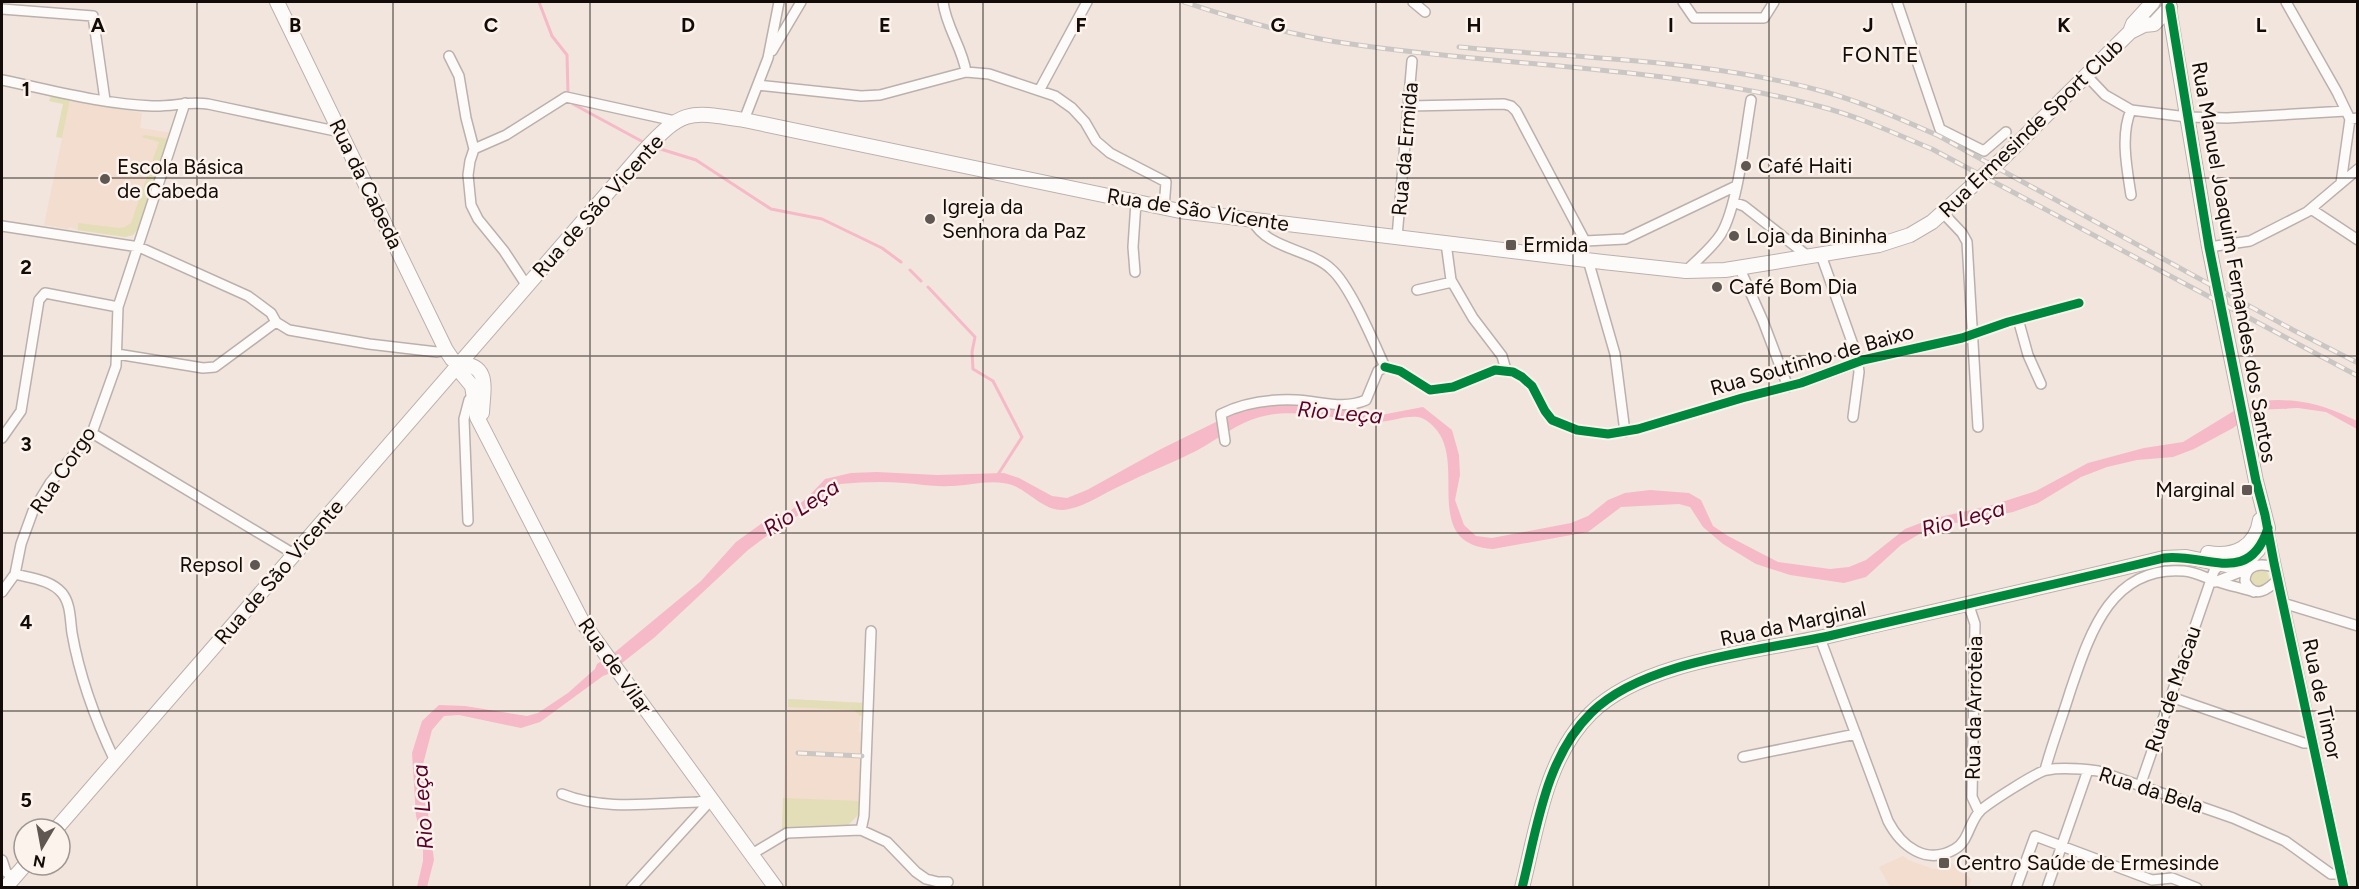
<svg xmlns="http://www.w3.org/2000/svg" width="2359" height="889" font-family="Figtree,sans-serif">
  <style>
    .built { fill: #f2ddcf }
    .green { fill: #e3deb7 }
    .water { fill: #f6b9c7 }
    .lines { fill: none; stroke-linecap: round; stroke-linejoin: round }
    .stream { stroke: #f6b9c7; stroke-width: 3 }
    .street-casing { stroke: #bbb1ac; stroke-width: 12 }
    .secondary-casing { stroke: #bbb1ac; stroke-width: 16 }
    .street { stroke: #fdfbfa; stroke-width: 9 }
    .secondary { stroke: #fdfbfa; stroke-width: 14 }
    .rail-casing { stroke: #cac6c4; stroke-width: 5 }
    .rail { stroke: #fcf3ed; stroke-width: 3; stroke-dasharray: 9; stroke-linecap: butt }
    .cycleway-casing { stroke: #fcf3ed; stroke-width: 13 }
    .cycleway { stroke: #00873e; stroke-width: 9 }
    .grid { fill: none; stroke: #120b07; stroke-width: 1.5; stroke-opacity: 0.55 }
    .poi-dot { fill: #605752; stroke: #fcf3ed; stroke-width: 2 }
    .labels { text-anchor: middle; stroke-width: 5; stroke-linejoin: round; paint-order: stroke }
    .street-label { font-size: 21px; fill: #120b07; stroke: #fcf3ed }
    .poi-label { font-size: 21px; fill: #120b07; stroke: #fcf3ed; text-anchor: start }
    .neighbourhood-label { font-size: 22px; letter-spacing: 1.5px; fill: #120b07; stroke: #fcf3ed }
    .water-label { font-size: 22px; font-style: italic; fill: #5b002a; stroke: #fcf3ed }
    .grid-label { font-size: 20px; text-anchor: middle; font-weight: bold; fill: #120b07; stroke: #fcf3ed; stroke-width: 5; stroke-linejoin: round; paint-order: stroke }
  </style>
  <rect width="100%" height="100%" fill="#f1e5dd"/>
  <path class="built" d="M70,100L142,113L140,128L172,133L138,229L133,235L125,237L77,230L70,227L68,229L44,225Z
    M788,699L865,703L864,714L860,716L859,731L863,734L859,814L847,826L789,827L782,830Z
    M1903,856L1908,860L1933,869L1942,868L1951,863L1971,879L1969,887H1890L1879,867Z"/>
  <path class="green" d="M51,96L70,100L62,138L56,137L63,104L49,101Z
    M144,135L169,139L138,229L133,235L125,237L78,230V223L119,228L125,227L131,223L159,142L142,137Z
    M2249 578a10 10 0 1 1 20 0a10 10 0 1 1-20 0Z
    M788,699L865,703L864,714L860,716L854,710L788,707Z
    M783,798L860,801L859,814L847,826L789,827L782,830Z"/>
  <path class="water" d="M2278,400C2312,401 2327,407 2357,421V429L2326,412L2298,408L2257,410L2233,428L2194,449L2173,457L2137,460L2107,467L2081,477L2038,503L2013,512L1945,525L1921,533L1901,545L1866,577L1844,583L1790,575L1756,564L1723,544L1703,527L1690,507L1679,504L1621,507L1588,532L1493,549C1418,544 1470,461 1433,426C1429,422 1424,418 1418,417C1404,415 1388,423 1373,422C1340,420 1302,409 1269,415C1242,419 1220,438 1196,451C1172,463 1146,473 1122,485C1104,493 1088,505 1069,509C1047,515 1031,492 1012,485C993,478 968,486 949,486C934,487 919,484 904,483C883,481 861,482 840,484L815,506L783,524L748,550L655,637L608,674L603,676L540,722L521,728L459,715L444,716L432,730L422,768L434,860L427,887H417L423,861V840L416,816L412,753L422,721L439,705L465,706L527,716L538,713L568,693L595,669L597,664L614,653L701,581L736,542L765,521L790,511L807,498L825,479L851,473L877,472L937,475L1004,473L1019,478L1052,496L1067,498L1087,490L1161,449L1222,419L1254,407L1284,402L1381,415L1423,407L1452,430L1459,455L1460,475L1455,500L1464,525L1476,536L1492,538L1571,523L1588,516L1608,500L1625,493L1650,490L1689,493L1701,500L1713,526L1728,536L1778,562L1830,569L1849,567L1866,560L1905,529L1931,519L1989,506L2036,491L2088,463L2144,448L2183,442L2242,406L2255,401Z"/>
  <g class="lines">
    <path class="stream" d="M539,2L552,36L567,55L568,93
      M573,104L645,143
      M654,147L696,160L771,209L822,219L882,248L901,262
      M910,270L921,281
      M928,287L975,337L972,352L973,369L993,381L1022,437L997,476"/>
    <defs>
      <path id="street" d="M943,2C946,27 963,49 966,72
        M1413,2L1425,12
        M1683,2L1694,18H1764L1774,2
        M1897,2L1940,129L1984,151L2006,132
        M2286,2L2337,92L2350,119L2358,118
        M2,9L93,16L105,100
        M772,51L801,2
        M449,56L459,76L466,118L474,149L470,161L468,175L471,205L478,219L504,251L527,286
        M2086,75L2105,95L2131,110L2187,117L2227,118L2346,111
        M2,80C51,90 102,104 152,106C171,107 189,101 208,104L340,132
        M758,85L861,96L880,95L966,72L989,74L1055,96L1072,108L1085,122L1096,141L1110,153L1166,182L1164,208
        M1040,89L1087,2
        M1409,106L1504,104L1511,106L1516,111L1585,241
        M2131,110C2120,135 2127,169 2131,195
        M744,120L768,58L779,2
        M474,149L506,135L566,97L675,121
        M2341,183L2350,119
        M1733,202L1744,206L1809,257
        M2311,209L2358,240
        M1943,213L1962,233L1967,242L1978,427
        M1253,221C1267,249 1310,249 1331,269C1350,285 1374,343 1385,367
        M2,226L139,247L248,296L271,313L276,322L289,330L369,344L437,352L446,350
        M1397,237L1412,61
        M1585,241L1625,239L1736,186
        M1446,243L1451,280L1473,318L1502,356L1506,370
        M2209,247L2250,241L2307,212L2358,169
        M1821,255L1857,356L1859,372L1853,417
        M1588,260L1615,354L1625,432
        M1740,269L1763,321L1788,387
        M1686,271C1698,259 1712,248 1721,234C1738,206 1745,134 1751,100
        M1135,272L1133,247L1136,202
        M1417,290L1452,282
        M2018,319L2028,355L2041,384
        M117,354L203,368L215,367L276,322
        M1385,367L1400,371L1430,390L1453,387L1495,370L1513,372L1522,377L1532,386L1545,411L1552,420L1577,430L1608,434L1638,429L1742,398L1801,383L1863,360L1962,338L2008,322L2079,303
        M92,433L294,554
        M2,438L21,411L39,300L45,293L118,307
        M1225,441L1221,414C1243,403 1271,399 1296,400C1320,401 1343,410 1366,400L1378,371L1385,367
        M468,521L464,419L469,400L474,396
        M2268,529L2344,888
        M2274,567C2261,563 2245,564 2245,581C2254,600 2268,590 2278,579
        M15,574C31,578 51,580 62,593C71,604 70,620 72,633C80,679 95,719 115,761
        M2215,582L2250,568
        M2,592L15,574L21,544L33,511L50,483L92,433L116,366L118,307L185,103
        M1968,603L1975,624L1972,797L1979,812
        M2283,603L2358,626
        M1820,638L1888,821C1901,846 1926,866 1955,849C1969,841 1969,822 1980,811C1987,804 2038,771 2047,770C2063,767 2082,769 2098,771L2233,818L2285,841L2331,874H2342
        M2171,697L2304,743H2313
        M1743,757L1856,734
        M2045,770C2052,744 2062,718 2070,692C2089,636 2110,565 2184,571C2197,572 2207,579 2219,582C2230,586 2243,588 2254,592
        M2140,786L2214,571L2223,561
        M562,794C604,811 653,803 698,802L712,799
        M861,830L864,816L871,631
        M752,854L787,833L861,830L887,842L916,872L926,879L938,882H948
        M2,860L6,872L14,878
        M631,888L712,799
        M2016,888L2035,836L2152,880L2172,878L2197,888
        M2047,888L2088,770"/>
      <path id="secondary" d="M277,2L446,350L452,359L459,364
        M2130,32L2144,25L2154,24L2170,7
        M459,364L462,374L472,386L477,417L583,623L776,888
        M459,364C491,364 483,389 482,413
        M2208,553C2233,557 2256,548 2260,520
        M56,829L643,152C683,109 688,111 744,120L1180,211L1603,262L1686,271L1725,270L1879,245L1910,235L1932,222L2001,160L2130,32L2133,24L2153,2
        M5,888L25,865
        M1522,888C1537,829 1545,758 1591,713C1644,660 1761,651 1833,635C1943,609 2054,585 2164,558L2186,557L2226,565L2237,563L2251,557L2258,550L2268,528L2256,481L2209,247L2168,2"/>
    </defs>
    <use href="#street" class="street-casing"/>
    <use href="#secondary" class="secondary-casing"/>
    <use href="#street" class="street"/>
    <use href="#secondary" class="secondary"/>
    <defs>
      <path id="rail" d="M1184,2C1238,20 1294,36 1351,44C1507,67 1669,66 1822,107C1860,117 1896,134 1932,149L2358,376
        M1459,47C1582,59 1710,59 1829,93C1867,104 1903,120 1939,136L2293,330L2358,363
        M798,753L862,756"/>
    </defs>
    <use href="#rail" class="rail-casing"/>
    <use href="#rail" class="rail"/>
    <defs>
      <path id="cycleway" d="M2170,7L2209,247L2256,481L2265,515L2274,563L2344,888
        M1385,367L1400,371L1430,390L1453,387L1495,370L1513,372L1522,377L1532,386L1545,411L1552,420L1577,430L1608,434L1638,429L1742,398L1801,383L1863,360L1962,338L2008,322L2079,303
        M1522,888C1537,829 1545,758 1591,713C1644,660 1761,651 1833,635C1943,609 2054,585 2164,558C2206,553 2249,587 2268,528"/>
    </defs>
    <use href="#cycleway" class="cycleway-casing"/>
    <use href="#cycleway" class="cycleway"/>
  </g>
  <path class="grid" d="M197,2V888M393,2V888M590,2V888M786,2V888M983,2V888M1180,2V888M1376,2V888M1573,2V888M1769,2V888M1966,2V888M2162,2V888M2,178H2358M2,356H2358M2,533H2358M2,711H2358"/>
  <g class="poi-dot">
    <circle cx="1746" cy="166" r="6"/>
    <circle cx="105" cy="179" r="6"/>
    <circle cx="930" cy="219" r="6"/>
    <circle cx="1734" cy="236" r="6"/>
    <rect x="1505" y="239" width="12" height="12" rx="3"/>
    <circle cx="1717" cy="287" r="6"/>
    <rect x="2241" y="484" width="12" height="12" rx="3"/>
    <circle cx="255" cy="565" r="6"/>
    <rect x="1938" y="857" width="12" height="12" rx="3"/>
  </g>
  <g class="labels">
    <g class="street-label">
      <text transform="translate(2031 128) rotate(-44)" y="7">Rua Ermesinde Sport Club</text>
      <text transform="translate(1405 149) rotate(-85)" y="7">Rua da Ermida</text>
      <text transform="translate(366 184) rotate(64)" y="7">Rua da Cabeda</text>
      <text transform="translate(598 206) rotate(-48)" y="7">Rua de São Vicente</text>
      <text transform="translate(1198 210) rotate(9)" y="7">Rua de São Vicente</text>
      <text transform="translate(2234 262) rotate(80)" y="7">Rua Manuel Joaquim Fernandes dos Santos</text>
      <text transform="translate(1812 360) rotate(-16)" y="7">Rua Soutinho de Baixo</text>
      <text transform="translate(63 470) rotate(-56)" y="7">Rua Corgo</text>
      <text transform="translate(279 572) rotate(-49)" y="7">Rua de São Vicente</text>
      <text transform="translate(1793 624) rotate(-12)" y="7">Rua da Marginal</text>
      <text transform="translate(615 666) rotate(55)" y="7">Rua de Vilar</text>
      <text transform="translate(2173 689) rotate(-71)" y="7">Rua de Macau</text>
      <text transform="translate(2322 699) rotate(78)" y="7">Rua de Timor</text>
      <text transform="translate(1974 708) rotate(-89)" y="7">Rua da Arroteia</text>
      <text transform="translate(2151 790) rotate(18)" y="7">Rua da Bela</text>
    </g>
    <g class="poi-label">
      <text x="1758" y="173">Café Haiti</text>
      <text x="117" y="174">Escola Básica<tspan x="117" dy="24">de Cabeda</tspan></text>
      <text x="942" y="214">Igreja da<tspan x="942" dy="24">Senhora da Paz</tspan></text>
      <text x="1746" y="243">Loja da Bininha</text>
      <text x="1523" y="252">Ermida</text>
      <text x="1729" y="294">Café Bom Dia</text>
      <text x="2235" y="497" text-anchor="end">Marginal</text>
      <text x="243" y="572" text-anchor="end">Repsol</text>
      <text x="1956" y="870">Centro Saúde de Ermesinde</text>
    </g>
    <g class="neighbourhood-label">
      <text x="1881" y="62">FONTE</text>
    </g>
    <g class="water-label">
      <text transform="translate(1340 412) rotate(5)" y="8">Rio Leça</text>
      <text transform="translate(801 507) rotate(-33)" y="8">Rio Leça</text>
      <text transform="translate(1963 518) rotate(-15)" y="8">Rio Leça</text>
      <text transform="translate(422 807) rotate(-94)" y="8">Rio Leça</text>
    </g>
  </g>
  <g class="grid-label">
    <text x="98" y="32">A</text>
    <text x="295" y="32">B</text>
    <text x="491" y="32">C</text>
    <text x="688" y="32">D</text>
    <text x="885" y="32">E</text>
    <text x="1081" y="32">F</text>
    <text x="1278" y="32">G</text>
    <text x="1474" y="32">H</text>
    <text x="1671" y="32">I</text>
    <text x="1868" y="32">J</text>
    <text x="2064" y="32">K</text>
    <text x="2261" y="32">L</text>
    <text x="26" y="96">1</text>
    <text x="26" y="274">2</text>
    <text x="26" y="451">3</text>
    <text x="26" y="629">4</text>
    <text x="26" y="807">5</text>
  </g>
  <rect width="2359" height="889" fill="none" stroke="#120b07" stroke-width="6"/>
  <g transform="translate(42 847) rotate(190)"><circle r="28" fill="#fcf3ed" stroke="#9e9691" stroke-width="1.5"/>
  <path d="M0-4.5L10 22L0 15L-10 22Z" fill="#605752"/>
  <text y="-9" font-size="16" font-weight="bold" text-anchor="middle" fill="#120b07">N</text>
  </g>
</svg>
